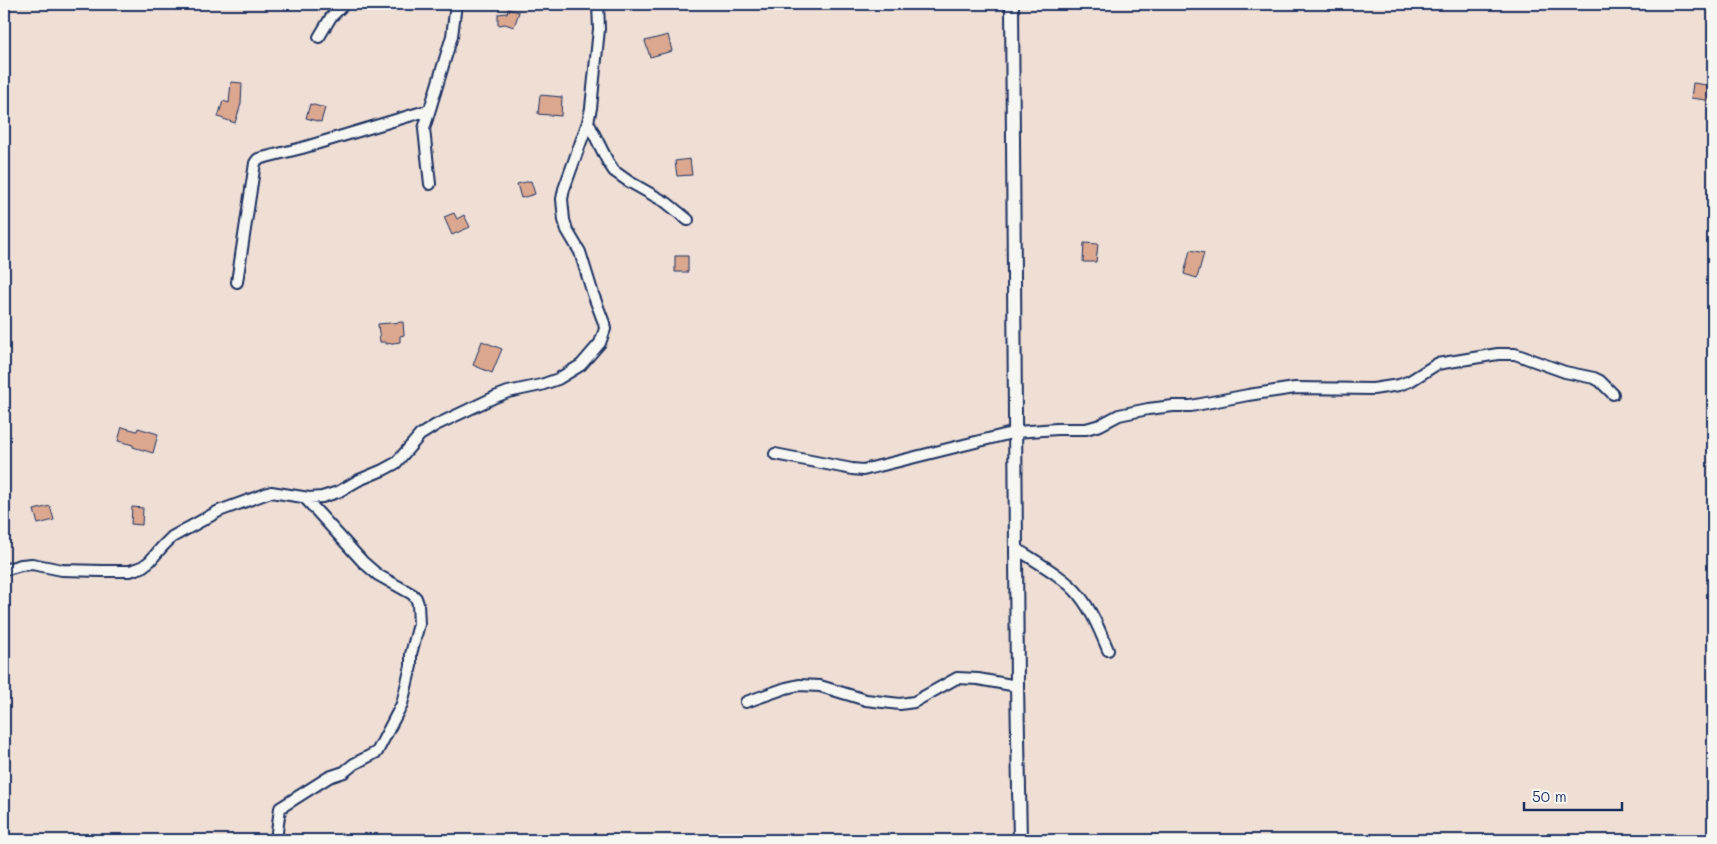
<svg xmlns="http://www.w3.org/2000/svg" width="1717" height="844" font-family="Mali,sans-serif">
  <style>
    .building { fill: #dba78f; stroke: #1b2f5e }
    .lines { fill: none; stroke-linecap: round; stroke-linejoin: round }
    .minor-casing { stroke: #1b2f5e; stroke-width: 14 }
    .tertiary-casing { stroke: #1b2f5e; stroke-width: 16 }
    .minor { stroke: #f6f6f2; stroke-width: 10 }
    .tertiary { stroke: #f6f6f2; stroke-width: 12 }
  </style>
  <rect width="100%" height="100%" fill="#eeded4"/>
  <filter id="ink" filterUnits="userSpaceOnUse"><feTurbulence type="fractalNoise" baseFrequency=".02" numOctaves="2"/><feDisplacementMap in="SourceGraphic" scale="10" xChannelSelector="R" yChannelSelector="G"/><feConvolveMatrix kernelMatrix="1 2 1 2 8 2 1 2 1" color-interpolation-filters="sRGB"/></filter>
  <g filter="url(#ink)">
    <path class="building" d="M508,9L519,12L514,27L505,24L498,25V14L507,13Z
      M668,35L672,51L650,57L645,41Z
      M231,82L242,83L241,104L235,123L218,117L223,101L229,103Z
      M1693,83L1713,86V101L1691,98Z
      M540,95L562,97L561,116L538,114Z
      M310,104L325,108L321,122L306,118Z
      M690,159L692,175L677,176L675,161Z
      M531,181L535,194L521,198L517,184Z
      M454,213L457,219L464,215L470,227L452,235L444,217Z
      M1084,243L1098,244L1096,262H1083Z
      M1190,250L1204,253L1197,278L1184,274Z
      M675,256H688V272H675Z
      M403,322L404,335L400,336V342L386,344V342H380L378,324Z
      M482,341L502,349L492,373L473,365Z
      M122,427L137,431L138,428L158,434L153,453L133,447V445L118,441Z
      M50,506L54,520L38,524L34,510Z
      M132,507L143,508L142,525L131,524Z"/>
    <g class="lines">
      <defs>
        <path id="minor" d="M319,37L331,17L344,4
          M588,122L608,162L614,171L628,181L667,203L688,220
          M430,184L424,129L452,36L456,4
          M237,282L255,163L258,159L302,148L429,110
          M775,454L852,469L863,470L1016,432L1057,429H1086L1100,425L1119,415L1148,409L1173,406H1191L1248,395L1295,388L1373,389L1399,385L1410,381L1437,364L1498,354H1515L1565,372L1594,378L1600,381L1613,394
          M1017,549C1035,561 1066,578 1079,595C1092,611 1100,631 1108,650
          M4,570L21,565L32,564L62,570L102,571H130L142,567L150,561L162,547L172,537L219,511L271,492L309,498L322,497L338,492L359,480L383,470L396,463L420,435L436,425L495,397L508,392L541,385L558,379L581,365L600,343L605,329L604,323L593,294L580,252L567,230L564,220L562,199L564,189L588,122L591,108L599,29L598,4
          M746,702L786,688L799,685L820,686L866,700L900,704L914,702L957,678L978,679L1017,686
          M276,840L280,808L329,777L344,772L354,764L377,752L402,704L411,666V654L419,624L418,604L416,598L412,594L378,575L363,562L305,498"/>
        <path id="tertiary" d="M1012,4L1017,686L1020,840"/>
      </defs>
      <use href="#minor" class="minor-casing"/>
      <use href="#tertiary" class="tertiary-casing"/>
      <use href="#minor" class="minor"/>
      <use href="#tertiary" class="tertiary"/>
    </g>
  </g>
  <rect width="1717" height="844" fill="none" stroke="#f6f6f2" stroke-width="20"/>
  <rect x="10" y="10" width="1697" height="824" fill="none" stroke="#1b2f5e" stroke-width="2" filter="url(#ink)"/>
  <path d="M1524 802v8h98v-8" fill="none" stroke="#1b2f5e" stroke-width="2.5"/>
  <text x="1532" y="802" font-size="15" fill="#1b2f5e" stroke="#f6f6f2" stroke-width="4" paint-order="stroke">50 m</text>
</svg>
